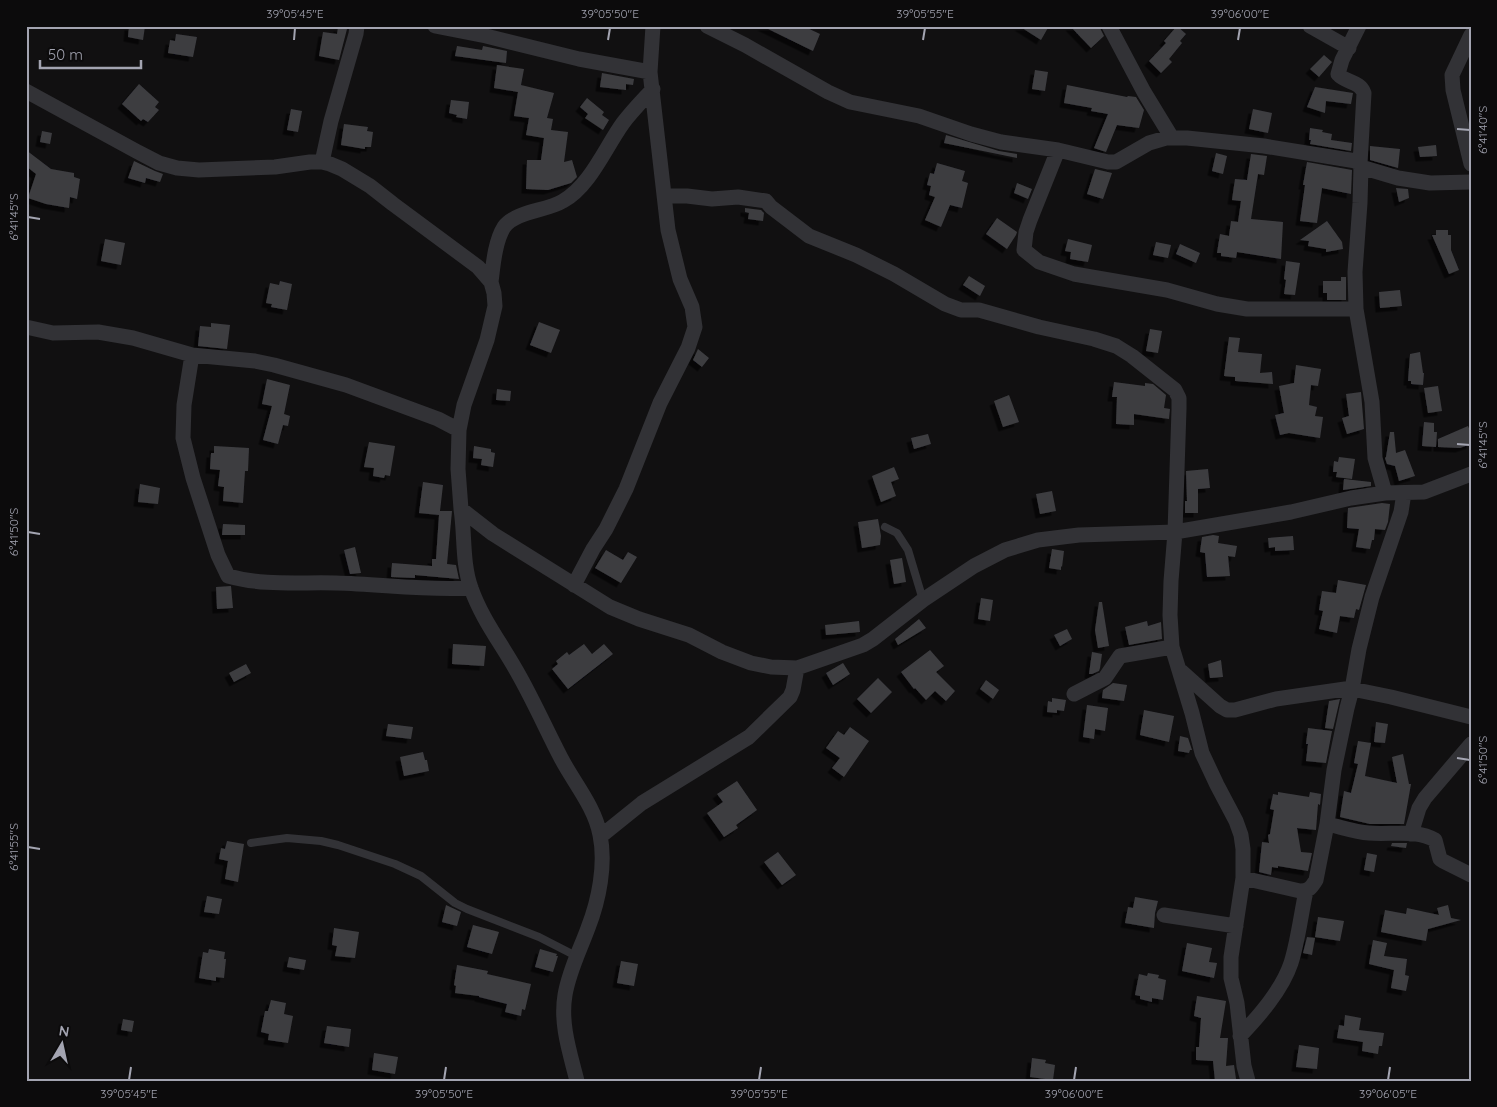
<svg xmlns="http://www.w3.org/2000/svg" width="1497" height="1107" font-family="Quicksand,sans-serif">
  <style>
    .building { fill: #3d3d41; filter: url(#shadow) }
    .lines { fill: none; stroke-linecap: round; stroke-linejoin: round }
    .service { stroke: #323236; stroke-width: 8 }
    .minor { stroke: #323236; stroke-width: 15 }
    .ticks { fill: none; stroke: #a3a4b1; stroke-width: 2 }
    .neatline { fill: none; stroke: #a3a4b1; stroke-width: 2 }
    .ticks-label { font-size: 12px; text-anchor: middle; fill: #a3a4b1 }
  </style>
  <defs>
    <filter id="shadow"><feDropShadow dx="-4.5" dy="4.5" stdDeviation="0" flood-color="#0009"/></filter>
  </defs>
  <rect width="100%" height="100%" fill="#111011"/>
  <path class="building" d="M129,26H145L143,40L128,37Z
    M762,26H803L820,34L813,51Z
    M1019,26H1049L1041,40Z
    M1070,26H1099L1104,36L1091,48Z
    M1177,26L1186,34L1180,41L1182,43L1169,59L1172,62L1161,73L1149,61L1166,43L1164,41Z
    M338,27L347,29L339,60L319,56L323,32L337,34Z
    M176,34L197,37L193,57L168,53L170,40L175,41Z
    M457,46L482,50L483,46L507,51L506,63L455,56Z
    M1324,55L1332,62L1319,77L1310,69Z
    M497,65L524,69L521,85L554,93L547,118L553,119L551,130L568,132L564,162L572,160L577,177L571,183L548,190L526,189L527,160H541L544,138L526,135L529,118L514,116L518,92L494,88Z
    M1035,70L1048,72L1045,91L1032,89Z
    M602,73L634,79L633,85L626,84V90L600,87Z
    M139,84L159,102L155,107L159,110L148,122L143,119L141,121L122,104Z
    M1067,85L1127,97L1128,96L1136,97L1144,110L1139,128L1117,125L1106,152L1094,148L1108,114L1091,111L1092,108L1064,103Z
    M1315,87L1353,93L1351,104L1326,101L1325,113L1307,107Z
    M587,98L604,112L602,115L609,120L603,130L585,118L588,114L580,107Z
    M451,100L469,102L467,119L456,117L457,115L449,113Z
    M291,109L302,111L298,132L287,130Z
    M1253,109L1272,113L1268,133L1249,129Z
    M344,124L368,127L367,131L373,132L371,147H365V149L341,145Z
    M1310,128L1323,130L1322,132L1332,134L1331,140L1352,143L1351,151L1310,144L1311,140H1309Z
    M42,131L52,133L50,144L40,142Z
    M946,135L999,151L1017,154V158L944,143Z
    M1436,145L1437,156L1420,157L1418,147Z
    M1370,146L1400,149L1398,168L1370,160Z
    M26,150L51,169L74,173V177L80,179L77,199L70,197L69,208L46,204L28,198L36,174L26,166Z
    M1216,153L1227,156L1223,174L1212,171Z
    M1251,154L1267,156L1264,175L1258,174L1251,219L1283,222L1281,259L1237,252L1236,258L1221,256V253H1217L1220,234L1229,236L1231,221L1238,222L1241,201L1232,200L1235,179L1247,180Z
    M134,161L155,171L163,174L160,182L146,178L145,183L128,178Z
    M1307,162L1352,170L1351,194L1322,188L1317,223L1300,221L1305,185H1303Z
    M937,163L965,171L962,181L968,183L962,208L950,205L941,227L925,220L935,197L929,195L931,186L927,185L930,173L934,174Z
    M1095,169L1112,173L1103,199L1087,194Z
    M1017,183L1032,189L1028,199L1014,193Z
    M1396,188L1408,189L1409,198L1399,202Z
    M745,208L761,210L764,213L763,221L748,219L749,213L745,212Z
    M997,218L1017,232L1016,235L1007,249L986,234Z
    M1327,221L1342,242L1343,249L1326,252V249L1308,246L1309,241L1300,240Z
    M1436,230H1448V235H1451V250L1459,270L1449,274L1432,235H1436Z
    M105,239L125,243L121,265L101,261Z
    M1068,239L1092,245L1088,262L1070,259L1071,252L1065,251Z
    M1156,242L1171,245L1168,258L1153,255Z
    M1180,244L1200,253L1196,263L1176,254Z
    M1286,261L1300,263L1295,295L1284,294L1286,280L1284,279Z
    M969,276L985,286L980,296L963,285Z
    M1341,277H1346V300H1327V293H1323V281H1341Z
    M280,281L292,284L287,310L271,307L272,304L266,303L270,283L279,285Z
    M1400,290L1402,306L1380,308L1379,292Z
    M539,322L560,330L551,353L530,345Z
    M211,323L230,325L227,349L198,346L200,326L211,327Z
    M1150,329L1162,331L1158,353L1146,351Z
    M1229,337L1240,338L1238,352L1262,354L1260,373L1272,372L1273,384L1235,381V377L1224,376Z
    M698,349L709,358L702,367L693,360Z
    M1420,352L1423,373H1424L1423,385L1411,384V381H1408L1410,354Z
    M1296,365L1321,369L1318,386L1311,385L1309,405L1317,407L1315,416L1323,417L1320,438L1289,433L1280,435L1275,415L1284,413L1279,386L1294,383Z
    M267,379L290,385L284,414L290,416L288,426L283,425L278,444L263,440L272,406L262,404Z
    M1114,382L1145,386V383L1153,384L1166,395L1164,408L1170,409L1169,419L1134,414V425L1116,424L1117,397H1112Z
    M1438,386L1442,411L1428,413L1424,388Z
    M497,389L511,391L510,401L496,400Z
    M1361,392L1364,429L1347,434L1342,418L1349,416L1346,394Z
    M1009,395L1019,422L1003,427L994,401Z
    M1424,422L1434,423V432H1437L1436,447L1422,446Z
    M1468,426L1471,433V444L1460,448L1438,447V439Z
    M1390,432H1394L1396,453L1405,450L1415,476L1399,481L1395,466L1387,464L1385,458L1386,457Z
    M928,434L931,444L914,449L911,438Z
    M369,442L395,446L390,476L385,475L384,478L373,476L374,468L364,467Z
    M214,446L249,448L248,471H245L243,503L223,501L224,487L218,486L220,470L210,469L211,453H214Z
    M474,446L491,449V452L495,453L493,467L481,465L482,459L473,458Z
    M1339,457L1355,459L1352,479L1336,477L1337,472H1333L1334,461L1338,462Z
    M894,467L899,479L891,482L896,496L881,502L872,476Z
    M1208,469L1210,488L1198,489V513H1185V501H1187L1186,471Z
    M1344,479L1371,482V486L1343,490Z
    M423,482L443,485L440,511H452L447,564L456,565L459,579L415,575V578L391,577L392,563L432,566V559H436L439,515L419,513Z
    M140,484L160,488L158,504L138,502Z
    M1052,491L1056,511L1040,514L1036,494Z
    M1382,503L1390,504L1388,522L1385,530L1375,529L1374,540H1372L1370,549L1356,547L1359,529L1347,528L1348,508Z
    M878,519L881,536L880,545L862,548L858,522Z
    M223,524L245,525V535H222Z
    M1213,535L1219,536L1218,543L1237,546L1235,557L1228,556L1230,576L1207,577L1205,553L1200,552L1202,537Z
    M1293,536L1294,550L1275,551V547L1269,548L1268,538Z
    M355,547L361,573L350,574L344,550Z
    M1052,549L1064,551L1062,567L1061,566V570L1049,568Z
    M606,550L623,560L628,552L637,557L621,583L595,568Z
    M902,558L906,582L894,584L890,560Z
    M1338,580L1366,585L1359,610L1356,609L1354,618L1340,616L1337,633L1319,629L1323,611L1319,610L1322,591L1336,593Z
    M231,586L233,608L217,609L216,587Z
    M981,598L993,600L990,621L978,619Z
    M1099,602H1102L1109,646L1098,648L1095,630Z
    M919,619L926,628L898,645L895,639Z
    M859,621L860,632L826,635L825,625Z
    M1147,621L1148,626L1161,622L1162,639L1129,645L1125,627Z
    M1067,629L1072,639L1060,646L1054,635Z
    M453,644L486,646L484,666L452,664Z
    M584,644L592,654L604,644L613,654L568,689L552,669L558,664L556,661L567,652L569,655Z
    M930,650L944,666L936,672L955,691L946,701L935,691L926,700L915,688L914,689L901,672Z
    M1092,652L1102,654L1100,668L1099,671L1092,674H1089Z
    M1221,660L1223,677L1210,678L1208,664Z
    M843,663L850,674L833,685L826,673Z
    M246,664L251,673L234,682L229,673Z
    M878,678L892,692L871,713L857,699Z
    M986,680L999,690L993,699L980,689Z
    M1113,683L1127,685L1124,701L1102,698L1103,690Z
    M1052,698L1066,700L1064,711L1057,710V713L1047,712L1048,701L1052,702Z
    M1340,699L1333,729L1325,728L1329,701Z
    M1087,705L1108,708L1105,731L1095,729L1094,739L1083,737Z
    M1144,710L1174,716L1169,742L1140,735Z
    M1376,722L1388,724L1385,743L1374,742Z
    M388,724L413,727L411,739L386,736Z
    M850,727L869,741L844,777L832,768L840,758L826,748L838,731L844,735Z
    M1308,728L1332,731L1326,763L1306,761L1308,744H1306Z
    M1180,736L1188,738L1192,750H1190L1189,753L1178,751Z
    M1358,741L1371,743L1365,776L1397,783L1392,757L1403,754L1409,784H1411L1404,824H1370L1340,817L1344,791L1351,793L1358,764L1354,763Z
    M423,752L425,760H427L429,771L404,776L400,757Z
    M737,781L757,810L736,825L738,828L724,837L707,813L723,802L717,794Z
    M1278,792L1309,797L1310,792L1321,794L1320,805L1318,804L1316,830L1297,828L1301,852L1312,853L1308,871L1278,866V868L1272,867L1271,875L1259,872L1262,842L1269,843L1268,835L1270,834L1274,810L1270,809L1273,794L1278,795Z
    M227,841L244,844L238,882L225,879L228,861L219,859L221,848L225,849Z
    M1392,843H1407L1406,848L1391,846Z
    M778,852L796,875L782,885L764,862Z
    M1367,853L1377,855L1374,872L1364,870Z
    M207,896L222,899L219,914L204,912Z
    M1135,897L1158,901L1155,913L1154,928L1125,923L1128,907L1133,908Z
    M446,905L461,912L457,926L442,922Z
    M1448,905L1451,918L1461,920L1428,929L1426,941L1381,932L1385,910L1406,914L1407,908L1439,915L1437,908Z
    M1318,917L1344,921L1340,941L1315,937Z
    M473,925L499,932L492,954L467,947Z
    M334,928L359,932L355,958L335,956L337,946L332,945Z
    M1307,937L1315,938L1312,955L1303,953Z
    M1373,940L1387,943L1384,956L1407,959L1405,975L1409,976L1406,991L1391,988L1394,970L1369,964Z
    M1187,943L1212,948L1209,962L1217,963L1214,978L1182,971Z
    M209,949L225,952L224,959H226L224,978L216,977V981L199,978L203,952L208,953Z
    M540,949L557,954L556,956H558L553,972L535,967Z
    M289,957L306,960L304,970L287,967Z
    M621,961L638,964L634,986L617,983Z
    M457,965L488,971L487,974L531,984L525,1010L522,1009L521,1016L505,1012L507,1004L479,997V996L455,993L456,986L454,985Z
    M1148,973L1159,975L1158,978L1166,980L1163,1000L1152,998V1002L1140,999V996L1135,995L1139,974L1147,976Z
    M1197,996L1226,1001L1220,1038H1228L1226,1066L1234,1065L1236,1079L1215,1081L1213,1061L1196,1060V1047H1199L1201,1018L1194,1016Z
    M271,1000L286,1003L284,1014L293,1016L288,1043L268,1040L269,1034L261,1032L265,1011H268Z
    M1345,1015L1361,1018L1359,1030L1384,1033L1382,1046H1379L1378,1054L1362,1051L1363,1042L1337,1038L1339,1025L1344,1026Z
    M123,1019L134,1021L132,1032L121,1030Z
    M327,1026L351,1029L349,1047L324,1043Z
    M1299,1045L1319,1048L1317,1069L1296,1067Z
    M374,1053L398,1057L395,1074L372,1070Z
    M1032,1058L1046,1060L1045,1063L1055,1065L1053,1080L1030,1077Z"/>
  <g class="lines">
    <path class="service" d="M885,527L897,533L908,550L923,600
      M251,843L287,838L321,841L338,845L395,864L421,876L455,903L467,909L539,937L576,956"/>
    <path class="minor" d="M435,26L486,36L579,59L650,72
      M707,26L745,45L828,92L850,102L919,116L971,134L1001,142L1058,150L1108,162H1116L1149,143L1166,138H1187L1264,146L1356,161L1361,167L1360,203L1355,272L1356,309L1372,402L1375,458L1385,493
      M1109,26L1144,92L1172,138
      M1310,26L1349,48
      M1359,26L1342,60L1338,74C1346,83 1360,81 1364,93L1360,164
      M1471,35L1452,75L1453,90L1471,164
      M26,91L136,151L159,163L177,168L199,170L275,167L310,162H322L330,164L342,169L370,186L393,204L478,267L491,282L494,293L495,306L487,340L464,405L459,430L458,469L461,509L493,534L610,607L639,619L689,635L722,652L751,663L771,667L797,668L863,645L873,639L923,600L974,566L1005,550L1038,540L1079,535L1175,532L1291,512L1351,498L1385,493L1424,492L1471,474
      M1058,150L1030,220L1026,232L1024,250L1039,262L1074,274L1167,290L1217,304L1247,309H1356
      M322,162L331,121L356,34L357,26
      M1361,167L1398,178L1430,183L1471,182
      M665,196H687L712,199L738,197L766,201L771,207L809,236L856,255L894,274L945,304L961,310H979L1039,327L1094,339L1116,346L1132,356L1175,390L1179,398V409L1175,532L1171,581L1170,615L1172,647L1192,713L1202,753L1217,785L1236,821L1241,835L1243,849V878L1231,957V978L1237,1003L1244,1066L1248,1081
      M491,282C493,266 495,241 504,227C516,211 547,211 563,201C590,186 605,148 623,123C632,111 643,100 653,89
      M26,327L53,333L98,332L133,338L192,355L255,361L274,365L346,385L438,419L459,430
      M192,355L184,405L183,438L193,478L218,555L228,576C263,586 300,582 336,583C381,584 426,591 471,588
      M461,509C465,535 462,563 471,588C482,620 504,647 520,677C535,704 547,731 561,758C574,783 595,807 600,835C606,864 599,900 588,928C580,950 569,971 565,995C560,1024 570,1053 577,1081
      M574,585L593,549L606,529L626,489L660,403L688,348L695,327L692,307L680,279L668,230L650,72L653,26
      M1181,671L1220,706L1227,710H1235L1276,699L1352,688
      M1352,689L1391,697L1471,717
      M1074,694L1105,678L1120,656L1172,647
      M1327,824C1341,827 1355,832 1369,833C1390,835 1417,829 1435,840L1440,859L1443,861L1471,875
      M1411,834L1419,808L1425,798L1471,744
      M601,836L642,803L749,737L790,697L793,690L797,668
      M1243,878L1300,891C1309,891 1311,888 1316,880L1327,824L1334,770L1347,708L1352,689L1359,649L1372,597L1401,512L1404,493
      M1164,915L1236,926
      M1240,1036C1259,1016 1282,990 1291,963C1298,941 1301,914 1306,891"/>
  </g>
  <path class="ticks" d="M294,40L295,28M608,40L610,28M923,40L925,28M1238,40L1240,28M1457,129L1470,130M28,217L40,219M1457,444L1470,445M28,532L40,534M1457,758L1470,760M28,847L40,849M129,1080L131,1067M444,1080L446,1067M759,1080L761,1067M1074,1080L1076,1067M1388,1080L1390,1067"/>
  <rect width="1497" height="1107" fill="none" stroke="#0c0b0c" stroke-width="55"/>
  <g transform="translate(62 1044) rotate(9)" stroke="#0c0b0c" stroke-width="4" paint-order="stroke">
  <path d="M0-4L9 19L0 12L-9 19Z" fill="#a3a4b1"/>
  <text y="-8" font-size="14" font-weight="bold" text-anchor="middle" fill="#a3a4b1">N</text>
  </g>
  <path d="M40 60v8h101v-8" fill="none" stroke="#a3a4b1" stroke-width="2.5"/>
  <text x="48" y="60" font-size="15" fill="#a3a4b1" stroke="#0c0b0c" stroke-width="4" paint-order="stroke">50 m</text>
  <rect x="28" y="28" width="1442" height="1052" class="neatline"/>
  <g class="ticks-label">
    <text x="295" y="18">39°05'45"E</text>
    <text x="610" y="18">39°05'50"E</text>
    <text x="925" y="18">39°05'55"E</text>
    <text x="1240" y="18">39°06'00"E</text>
    <text transform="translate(1483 130) rotate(-90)" y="4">6°41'40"S</text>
    <text transform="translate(14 217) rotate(-90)" y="4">6°41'45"S</text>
    <text transform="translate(1483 445) rotate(-90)" y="4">6°41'45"S</text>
    <text transform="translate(14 532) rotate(-90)" y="4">6°41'50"S</text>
    <text transform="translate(1483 760) rotate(-90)" y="4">6°41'50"S</text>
    <text transform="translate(14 847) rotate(-90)" y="4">6°41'55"S</text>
    <text x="129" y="1098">39°05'45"E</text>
    <text x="444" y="1098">39°05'50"E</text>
    <text x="759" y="1098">39°05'55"E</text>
    <text x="1074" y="1098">39°06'00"E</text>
    <text x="1388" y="1098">39°06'05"E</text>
  </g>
</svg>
